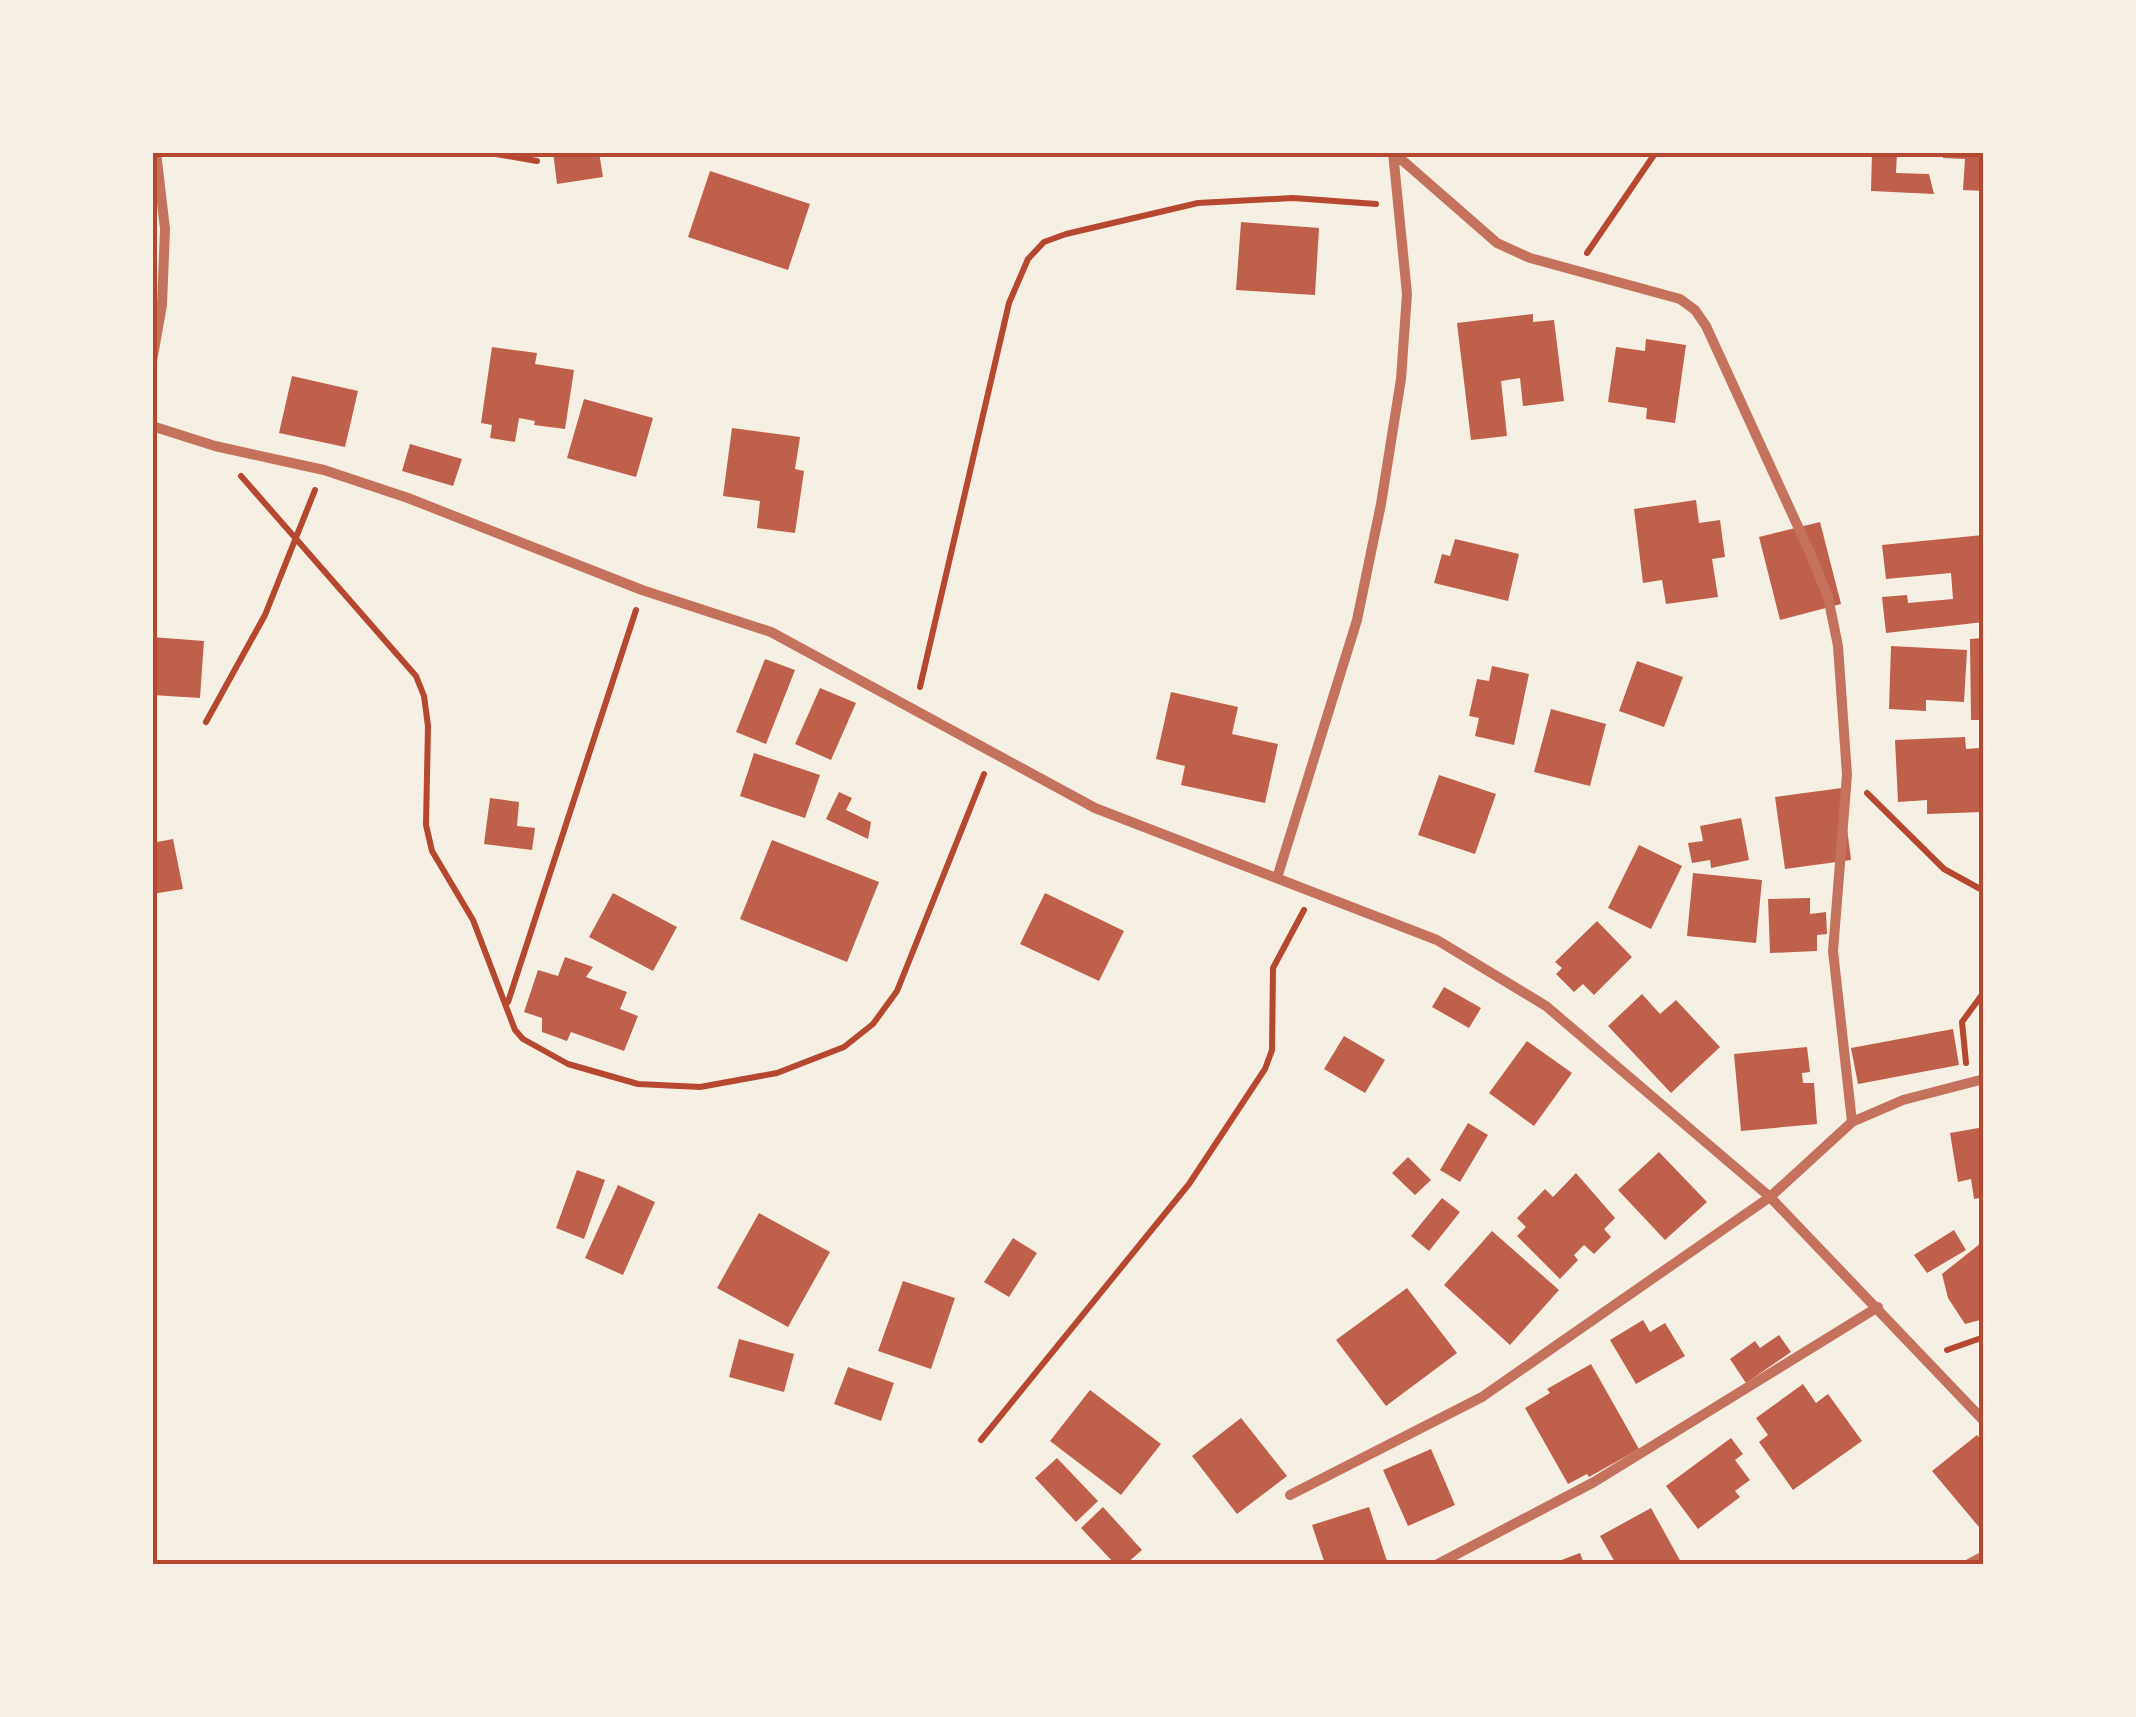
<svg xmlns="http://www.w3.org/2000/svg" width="2136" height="1717" font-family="'DejaVu Sans',sans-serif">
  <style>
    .building { fill: #bf614a }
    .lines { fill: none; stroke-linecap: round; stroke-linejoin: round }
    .path { stroke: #b5482f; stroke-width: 6 }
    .minor { stroke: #c5725c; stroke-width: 10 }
    .neatline { fill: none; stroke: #b5482f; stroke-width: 4 }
  </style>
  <rect width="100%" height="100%" fill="#f6efe4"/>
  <path class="building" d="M553,152H599L603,177L557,184Z
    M1872,152H1897L1896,173L1929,174L1934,194L1871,191Z
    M1944,152H1984V191L1963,190L1965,159L1943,158Z
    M710,171L810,204L788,270L688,237Z
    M1241,222L1319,228L1315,295L1236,290Z
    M1533,314V322L1554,320L1564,401L1523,406L1520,378L1501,381L1507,436L1471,440L1457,323Z
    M1646,339L1686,345L1675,423L1646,419L1647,408L1608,402L1616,347L1645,351Z
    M492,347L537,353L535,364L574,370L565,429L534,425L535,421L519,418L515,442L490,438L492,425L481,423Z
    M292,376L358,391L345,447L279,433Z
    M584,399L653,418L636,477L567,458Z
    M732,428L800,437L795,469L804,471L795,533L757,528L760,501L723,496Z
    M410,444L462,459L453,486L402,471Z
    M1696,500L1699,523L1720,520L1725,557L1712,559L1718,597L1666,604L1662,580L1643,583L1634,509Z
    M1820,522L1841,604L1780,620L1759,537Z
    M1983,535L1984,622L1886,633L1882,597L1907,595L1908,603L1953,599L1951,573L1886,579L1882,545Z
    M1455,539L1519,554L1508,601L1434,583L1442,554L1450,556Z
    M152,637L204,641L200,698L152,695Z
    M1984,638V720H1971L1970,639Z
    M1891,646L1967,650L1964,702L1926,700V711L1889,709Z
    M765,659L795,670L766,744L736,732Z
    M1637,661L1683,677L1664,727L1619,711Z
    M1492,666L1529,674L1514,745L1475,736L1479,718L1469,716L1477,679L1489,681Z
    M820,688L856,703L831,760L795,744Z
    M1171,692L1238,707L1232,734L1278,744L1265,803L1181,785L1185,766L1156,759Z
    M1551,709L1606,724L1590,786L1534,772Z
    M1965,737L1966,749L1979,748L1982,812L1927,814V800L1898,802L1895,740Z
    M754,753L820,775L805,818L740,796Z
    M1439,775L1496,794L1475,854L1418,835Z
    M1842,788L1851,860L1785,869L1775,797Z
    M839,792L852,798L846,810L871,822L868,839L826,819Z
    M490,798L519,802L517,826L535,828L532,850L484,844Z
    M1741,818L1749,860L1711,868L1710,860L1692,863L1688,843L1703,841L1700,826Z
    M173,839L183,889L152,894V843Z
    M772,840L879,882L847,962L740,919Z
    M1639,845L1682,866L1651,929L1608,908Z
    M1693,873L1762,880L1756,943L1687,936Z
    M613,893L677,927L653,971L589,937Z
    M1045,893L1124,931L1099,981L1020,944Z
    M1810,898V914L1826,912L1827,934L1817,935V951L1770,953L1768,899Z
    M1597,921L1632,957L1594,995L1583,984L1574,992L1556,974L1562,968L1555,962Z
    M565,957L593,967L586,977L627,992L620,1009L638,1016L624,1051L571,1032L567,1041L542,1032V1018L524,1012L538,970L558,976Z
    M1444,987L1481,1008L1469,1028L1432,1007Z
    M1642,994L1660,1014L1676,1000L1720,1047L1671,1093L1608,1026Z
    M1953,1029L1959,1065L1858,1084L1851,1048Z
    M1344,1036L1385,1060L1365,1093L1324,1069Z
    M1527,1041L1572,1073L1534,1126L1489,1093Z
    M1807,1047L1810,1072L1802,1073L1803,1083H1814L1817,1124L1741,1131L1734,1054Z
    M1468,1123L1488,1135L1460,1182L1440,1170Z
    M1984,1127V1197L1974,1199L1971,1179L1958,1182L1950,1133Z
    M1659,1152L1707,1202L1665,1240L1618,1190Z
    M1408,1157L1431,1180L1415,1195L1392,1173Z
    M577,1170L605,1180L584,1239L556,1228Z
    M1576,1173L1615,1218L1604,1229L1611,1237L1594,1254L1584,1245L1574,1255L1578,1260L1560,1279L1517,1236L1526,1227L1517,1218L1545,1189L1553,1197Z
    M618,1185L655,1202L623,1275L585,1258Z
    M1442,1198L1460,1212L1429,1251L1411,1236Z
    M759,1213L830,1252L788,1327L717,1288Z
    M1954,1230L1966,1250L1927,1273L1914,1255Z
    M1492,1231L1559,1290L1510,1345L1444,1285Z
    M1013,1238L1037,1253L1009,1297L984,1282Z
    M1981,1243L1984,1319L1965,1324L1948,1298L1942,1274Z
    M903,1281L955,1298L931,1369L878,1351Z
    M1407,1288L1457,1353L1386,1406L1336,1340Z
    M1643,1320L1650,1332L1665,1323L1685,1356L1636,1384L1610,1340Z
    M1779,1335L1791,1352L1746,1383L1730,1359L1755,1341L1760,1348Z
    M739,1339L794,1354L784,1392L729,1377Z
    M1591,1364L1639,1449L1589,1477L1587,1474L1568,1484L1525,1408L1550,1393L1547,1389Z
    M848,1367L894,1383L881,1421L834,1404Z
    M1803,1384L1816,1403L1828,1394L1862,1441L1793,1490L1759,1442L1768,1435L1756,1418Z
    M1090,1390L1161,1444L1121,1495L1050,1441Z
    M1241,1418L1287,1476L1237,1514L1192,1456Z
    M1977,1435L1984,1443V1533L1932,1471Z
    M1731,1438L1743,1454L1735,1460L1750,1480L1735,1491L1740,1497L1698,1529L1666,1486Z
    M1431,1449L1455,1505L1408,1526L1383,1470Z
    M1057,1458L1098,1501L1076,1522L1035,1478Z
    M1103,1507L1142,1550L1126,1564H1115L1081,1528Z
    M1369,1507L1388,1564H1325L1312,1525Z
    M1651,1508L1682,1564H1616L1600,1536Z
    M1580,1553L1584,1564H1551Z"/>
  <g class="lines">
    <path class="path" d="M484,152L537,161
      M1587,253L1656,152
      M241,476L416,676L424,696L428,726L426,825L432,851L473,920L515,1030L523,1039L568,1064L638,1084L700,1087L777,1073L844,1047L873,1024L897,991L984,774
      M920,687L1009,303L1028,259L1044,242L1066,234L1198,203L1293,198L1376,204
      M206,722L265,615L315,490
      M1867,793L1944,869L1984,891
      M508,1002L636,610
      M1966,1063L1962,1022L1984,992
      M1947,1350L1984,1337
      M981,1440L1189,1184L1265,1069L1272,1050L1273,968L1304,910"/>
    <path class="minor" d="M1394,153L1497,243L1530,258L1680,299L1695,310L1706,326L1811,555L1828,597L1838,646L1847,775L1833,951L1852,1122
      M152,361L162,305L165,229L156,152
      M152,426L215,446L324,470L408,498L642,590L771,632L1095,808L1437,940L1546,1006L1770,1197L1984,1421
      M1277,878L1357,620L1381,504L1401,379L1407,294L1393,152
      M1290,1495L1482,1397L1770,1197L1852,1122L1903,1100L1984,1079
      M1438,1564L1594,1482L1878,1307
      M1969,1564L1984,1556"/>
  </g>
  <rect width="2136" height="1717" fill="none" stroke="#f6efe4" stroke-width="310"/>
  <rect x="155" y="155" width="1826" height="1407" class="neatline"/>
</svg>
